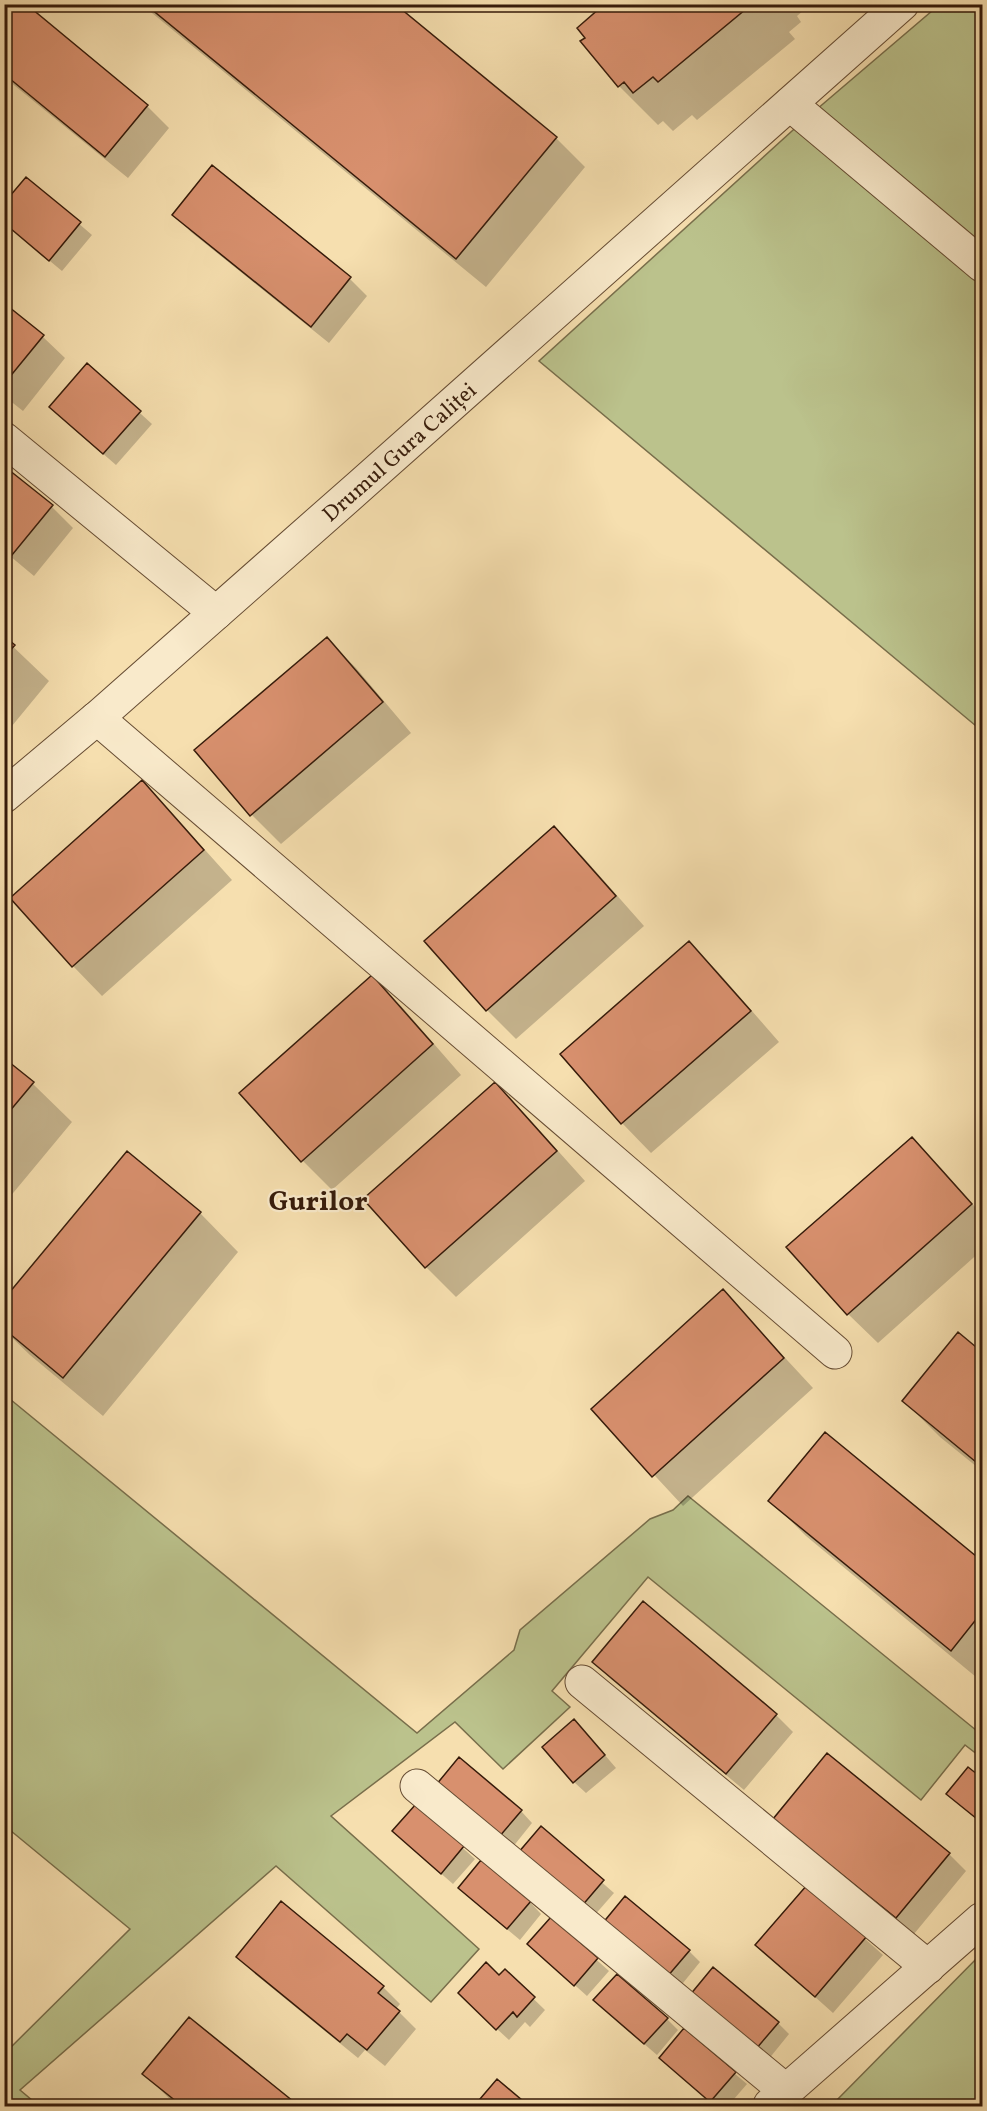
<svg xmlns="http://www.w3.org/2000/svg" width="987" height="2111" font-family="Vollkorn,serif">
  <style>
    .green { fill: #bbc28c; stroke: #786e4b; stroke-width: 1.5 }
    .shadow { fill: #0003 }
    .building { fill: #d8906e; stroke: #361b0a; stroke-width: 1.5 }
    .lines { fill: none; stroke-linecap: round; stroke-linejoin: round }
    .minor-casing { stroke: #664c33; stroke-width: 35 }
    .minor { stroke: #f9eacb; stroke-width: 33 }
    .labels { text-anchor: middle; stroke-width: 4.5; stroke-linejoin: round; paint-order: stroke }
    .street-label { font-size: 22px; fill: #361b0a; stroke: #f9eacb }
    .district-label { font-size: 28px; font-weight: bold; fill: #361b0a; stroke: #f9eacb }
  </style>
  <rect width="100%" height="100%" fill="#f6dfaf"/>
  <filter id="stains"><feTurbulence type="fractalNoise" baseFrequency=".00333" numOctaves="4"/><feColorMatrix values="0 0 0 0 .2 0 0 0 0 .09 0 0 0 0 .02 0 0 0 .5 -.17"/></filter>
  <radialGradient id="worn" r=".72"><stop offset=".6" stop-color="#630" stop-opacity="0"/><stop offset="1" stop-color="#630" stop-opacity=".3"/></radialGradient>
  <path class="green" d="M939,5H982V731L539,361L803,121Z
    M5,1395L417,1733L514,1650L520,1630L650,1519L673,1510L688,1496L982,1735V1758L965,1745L921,1800L648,1577L552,1691L570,1707L503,1769L455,1722L331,1816L479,1949L431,2002L276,1866L20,2090L39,2106H5V2053L130,1929L5,1826Z
    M982,1953V2106H831Z"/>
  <path class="shadow" d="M4,4L147,106L169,128L128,178L4,77Z
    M141,4H393L556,138L585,167L486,287Z
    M601,4H811L797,16L801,22L789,32L795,39L697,120L692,115L673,131L663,121L658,125L619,86L582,42L587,38L603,8Z
    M212,167L350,279L367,296L329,343L191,232L174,214Z
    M27,179L92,235L62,271L4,223Z
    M4,305L43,337L65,358L23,411L4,396Z
    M87,365L152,424L116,465L62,418Z
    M4,468L52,507L73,528L34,576L4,551Z
    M4,638L49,681L7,732L4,730Z
    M327,639L356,668L411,733L281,844L251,814Z
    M142,783L171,812L232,880L102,996L73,966Z
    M554,828L583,857L644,926L516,1039L487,1010Z
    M689,943L718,972L779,1042L651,1153L622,1123L562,1054Z
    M371,977L401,1006L461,1075L332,1190L303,1161L242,1093Z
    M4,1060L33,1084L72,1122L4,1204Z
    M495,1084L524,1113L585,1181L456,1297L426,1267L365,1199Z
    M912,1139L941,1168L982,1215V1250L878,1343L848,1314Z
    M200,1213L238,1252L103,1416L30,1355L4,1330V1301Z
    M723,1291L813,1388L683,1506L593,1409Z
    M958,1334L982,1353V1471L940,1437L904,1401Z
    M825,1434L982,1563V1682L806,1536L770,1500Z
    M594,1662L776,1715L793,1732L744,1790L611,1679Z
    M586,1733L616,1768L586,1793L574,1782Z
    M968,1769L982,1780V1824L948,1794Z
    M438,1785L521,1811L532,1823L512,1848Z
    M416,1806L475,1859L453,1884L405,1842Z
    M541,1829L614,1893L593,1917L531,1864Z
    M793,1836L949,1854L966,1871L914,1934Z
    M807,1887L883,1955L833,2013L757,1945Z
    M471,1899L530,1902L541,1914L520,1940Z
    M551,1919L609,1971L587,1996L529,1944Z
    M616,1936L689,1951L700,1962L679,1988Z
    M238,1957L383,1987L400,2004L396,2009L416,2029L385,2066L365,2050L358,2058L255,1974Z
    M505,1971L545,2010L530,2027L525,2022L509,2040L471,2005Z
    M704,2006L778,2023L789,2034L768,2060Z
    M607,2012L667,2019L678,2030L657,2055Z
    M189,2019L297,2106H177L144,2074Z
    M684,2031L747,2084L728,2106H716L661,2058Z
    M497,2082L527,2106H476Z"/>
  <path class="building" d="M4,4H26L148,105L105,157L4,74Z
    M145,4H395L557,137L456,259Z
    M599,4H752L658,82L653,77L633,93L624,82L618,87L580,41L585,38L577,28L601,7Z
    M212,165L351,277L311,327L172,215Z
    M26,177L81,222L49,261L4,223V203Z
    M4,303L44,335L4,384Z
    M87,363L141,411L103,454L49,407Z
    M4,466L53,505L12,555L4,549Z
    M4,636L15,645L4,657Z
    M327,637L383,702L250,816L194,750Z
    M142,780L204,850L72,967L10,898Z
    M554,826L616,896L486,1011L424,941Z
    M689,941L751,1011L621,1124L560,1054Z
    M372,975L433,1044L301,1162L239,1093Z
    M4,1058L34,1082L4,1118Z
    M495,1082L557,1151L425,1268L363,1199Z
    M912,1137L972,1204L847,1315L786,1247Z
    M127,1151L201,1212L63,1378L4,1329V1299Z
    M723,1289L784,1358L652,1477L591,1409Z
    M958,1332L982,1352V1467L902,1401Z
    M825,1432L982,1561V1612L951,1651L768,1501Z
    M643,1601L777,1714L726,1774L592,1662Z
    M574,1719L605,1755L573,1783L542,1747Z
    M827,1753L950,1853L896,1918L773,1819Z
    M459,1757L522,1810L499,1837L436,1785Z
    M968,1767L982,1778V1823L946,1794Z
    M416,1804L464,1846L441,1874L392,1831Z
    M541,1826L604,1880L581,1907L518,1853Z
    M481,1860L531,1901L507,1929L458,1888Z
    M807,1885L867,1936L815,1997L755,1945Z
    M625,1896L690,1950L667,1977L602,1924Z
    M281,1901L384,1986L378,1993L400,2011L367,2050L347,2034L340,2042L236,1957Z
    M551,1917L598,1958L574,1986L527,1944Z
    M486,1962L499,1975L505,1969L535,1997L517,2017L513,2012L496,2030L458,1993Z
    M713,1967L779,2022L756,2049L690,1995Z
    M617,1974L668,2018L644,2044L593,2000Z
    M189,2017L299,2106H182L142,2074Z
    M684,2028L736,2072L710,2102L659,2058Z
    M497,2079L529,2106H474Z"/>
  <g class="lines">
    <defs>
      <g id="minor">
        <path d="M790,104L982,265"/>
        <path d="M4,439L216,613"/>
        <path d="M97,718L835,1352"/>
        <path id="s1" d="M4,796L97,718L361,485L902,4"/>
        <path d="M582,1682L928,1967"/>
        <path d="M417,1786L786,2091"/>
        <path d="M770,2105L982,1919"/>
      </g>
    </defs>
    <use href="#minor" class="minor-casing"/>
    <use href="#minor" class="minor"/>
  </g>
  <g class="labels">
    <g class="street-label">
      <text dy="8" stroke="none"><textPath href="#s1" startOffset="524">Drumul Gura Caliței</textPath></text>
    </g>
    <g class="district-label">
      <text x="318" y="1210">Gurilor</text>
    </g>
  </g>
  <rect width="987" height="2111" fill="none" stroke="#f6dfaf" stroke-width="24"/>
  <rect x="6" y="6" width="975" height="2099" fill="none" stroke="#361b0a" stroke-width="3"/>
  <rect x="12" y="12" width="963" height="2087" fill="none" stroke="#361b0a" stroke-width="1.5"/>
  <rect width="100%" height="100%" filter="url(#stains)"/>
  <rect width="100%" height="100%" fill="url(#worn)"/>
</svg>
